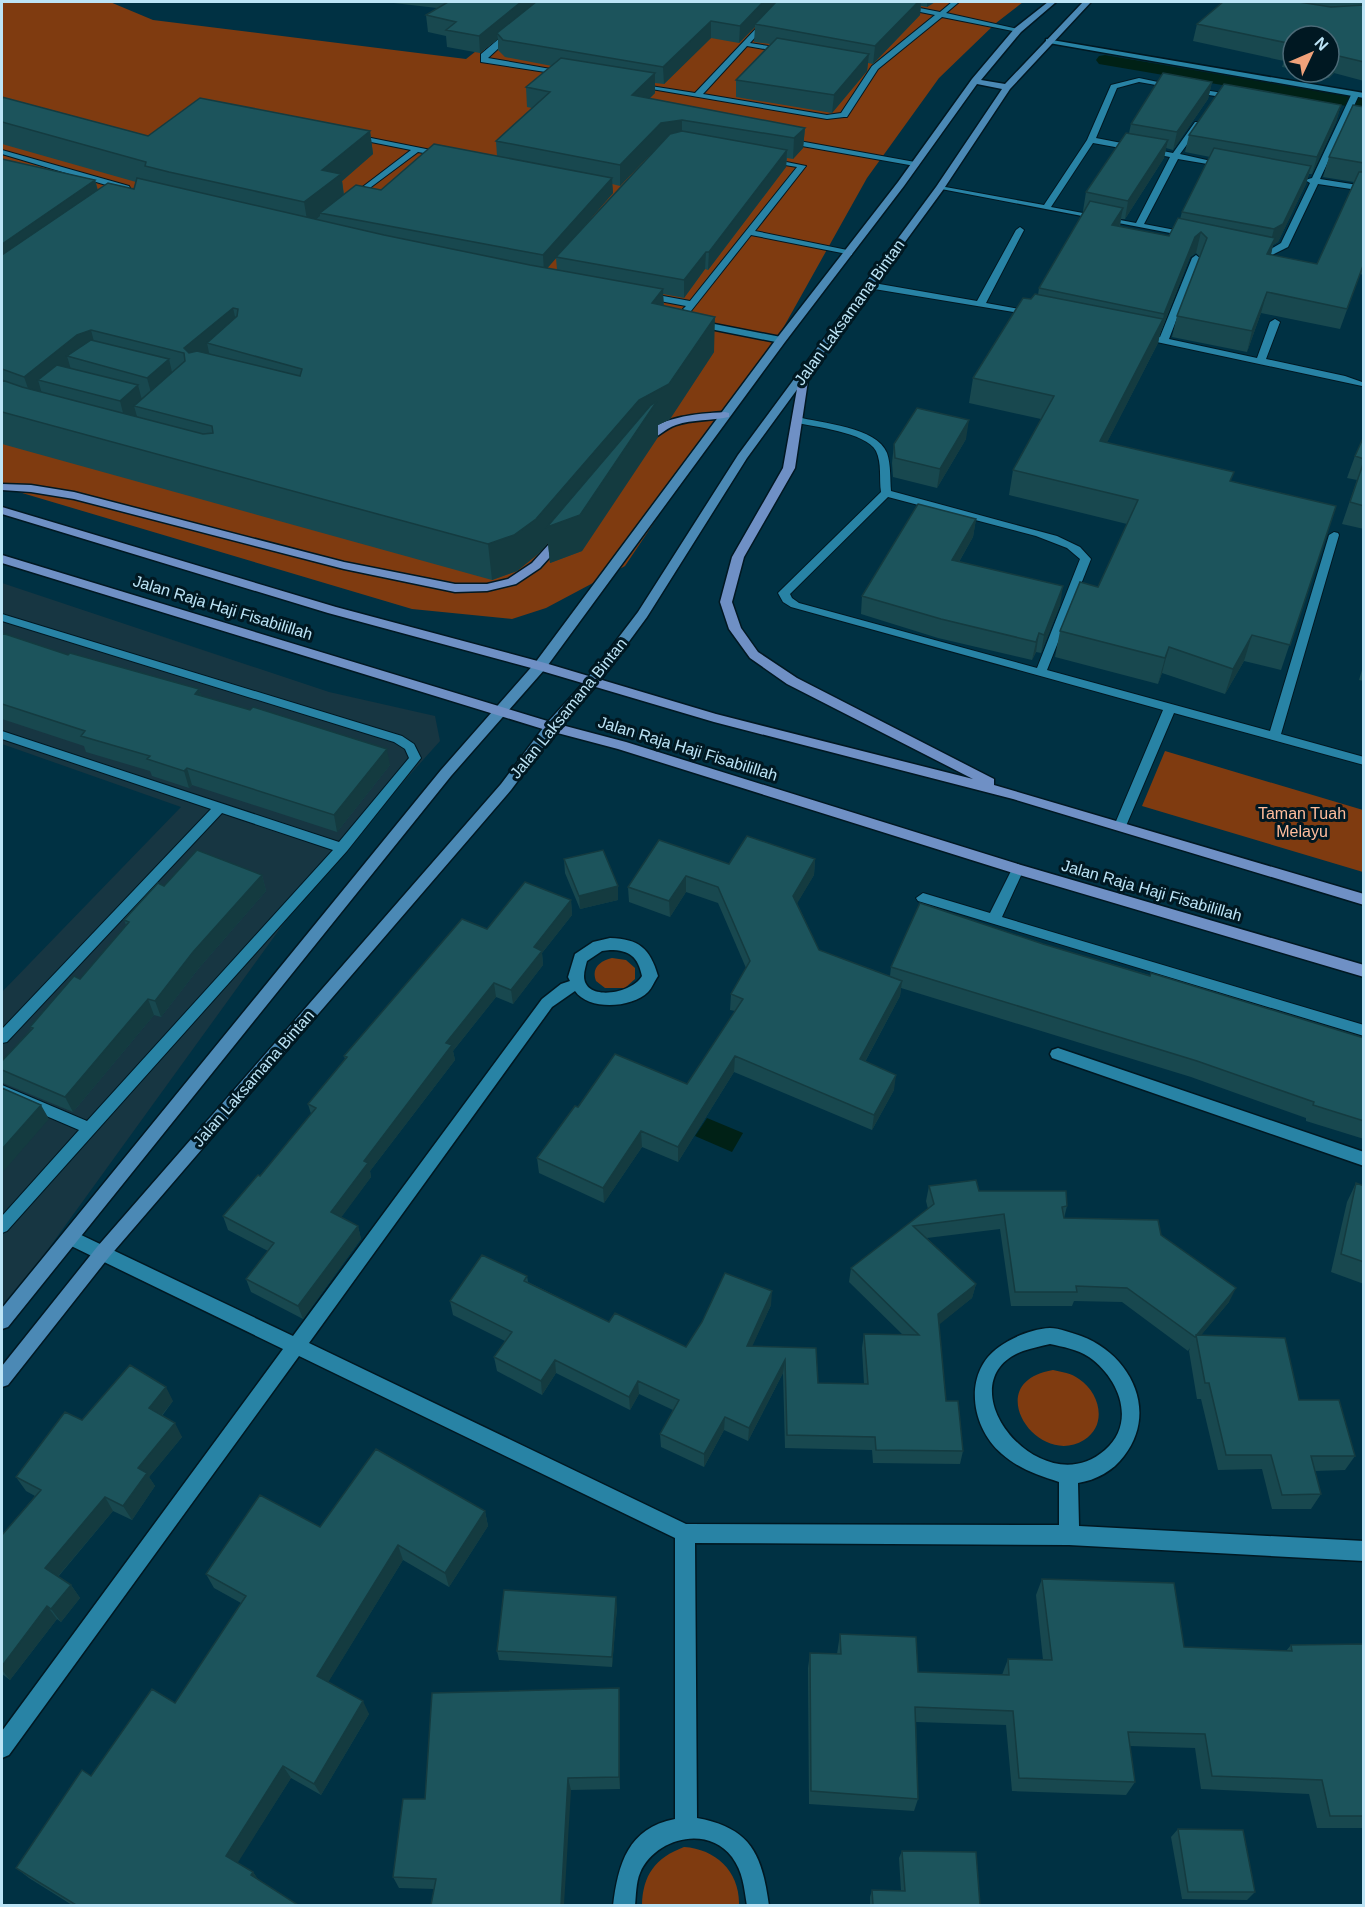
<svg xmlns="http://www.w3.org/2000/svg" width="1365" height="1907" font-family="Helvetica,sans-serif">
  <style>
    .built { fill: #173642 }
    .green { fill: #7f3b10 }
    .water { fill: #002116 }
    .lines { fill: none; stroke-linecap: round; stroke-linejoin: round }
    .canal { fill: #002116; fill-rule: evenodd }
    .service-casing { stroke: #001822; stroke-width: 2 }
    .minor-casing { stroke: #001822; stroke-width: 3 }
    .secondary-casing { stroke: #001822; stroke-width: 3 }
    .primary-casing { stroke: #001822; stroke-width: 3 }
    .service { fill: #2883a5; fill-rule: evenodd }
    .minor { fill: #2883a5; fill-rule: evenodd }
    .secondary { fill: #4b89b5; fill-rule: evenodd }
    .primary { fill: #6f90c5; fill-rule: evenodd }
    .wall { fill: #18484f; fill-rule: evenodd }
    .shaded-wall { fill: #143b40 }
    .building { fill: #1c545c; stroke: #143b40; stroke-width: 1.5; fill-rule: evenodd }
    .labels { text-anchor: middle; stroke-width: 6; stroke-linejoin: round; paint-order: stroke }
    .street-label { font-size: 16px; fill: #bce4f6; stroke: #001822 }
    .park-label { font-size: 16px; fill: #ffbd9c; stroke: #001822 }
  </style>
  <rect width="100%" height="100%" fill="#003143"/>
  <path class="built" d="M2,583L329,692L435,716L440,741L313,883L2,1313V992L181,807L2,744Z"/>
  <path class="green" d="M2,2H110L153,20L466,59L538,2H1023L996,23L939,78L867,178L777,339L625,566L546,608L512,619L412,609L2,487Z
    M1165,751L1363,810V872L1142,806Z
    M612,958L626,960L635,968V979L625,988H605L596,981C591,968 600,961 612,958Z
    M1053,1370C1062,1372 1071,1373 1079,1379C1100,1393 1108,1425 1084,1440C1037,1469 979,1382 1053,1370Z
    M684,1847C716,1849 740,1872 739,1905H642C643,1875 655,1858 684,1847Z"/>
  <path class="water" d="M707,1118L743,1133L732,1152L695,1136Z"/>
  <g class="lines">
    <path class="canal" d="M1105,55L1364,99V109L1099,64L1096,60L1099,56Z"/>
    <defs>
      <path id="service" d="M781,2H787L750,43L788,49V53L747,46L703,94L827,115L841,113L872,66L935,15L881,4L878,2H889L940,12L952,2H959L946,13L1022,30L1018,32L942,17L878,69L847,117H844L827,119L634,86L638,84L695,93Z
        M508,31L515,33L488,58L562,71L566,73L565,75L481,62V54Z
        M1139,78L1177,86L1173,88L1139,82L1117,88L1096,138L1173,153L1195,122H1201L1202,124L1180,154L1229,165L1225,167L1178,159L1144,224L1191,233V237L936,188L940,186L1044,205L1087,140L1111,85ZM1093,143L1170,157L1136,223L1051,207Z
        M1192,88L1235,95L1239,97L1235,99L1189,92V88Z
        M1355,93L1359,95L1320,179L1364,186V191L1318,184L1288,247L1270,256L1251,252V248L1269,250L1281,243L1310,183L1305,180L1312,178L1351,95Z
        M351,134L441,152L445,154L441,156L418,152L355,199L351,197L352,195L411,150L351,138Z
        M788,139L915,162L919,164L915,166L785,143L784,141Z
        M2,150L129,186L130,188L123,190L2,154Z
        M767,158L806,166L755,231L852,251V255L751,235L691,311H685L683,309L686,306L644,298V294L647,293L690,301L797,167L767,162Z
        M1020,227L1024,230L986,303L1037,312V316L868,288L864,285L868,282L977,301L1016,230Z
        M1196,255L1200,258L1169,339L1257,358L1270,322L1275,319L1280,322L1266,359L1345,376L1362,382V386L1138,338L1136,336L1141,333L1160,337L1192,258Z
        M797,417C821,423 877,427 887,453C891,465 890,479 891,491L1057,536L1080,547L1091,559L1047,670L1270,731L1329,535L1334,532L1338,533L1339,535L1281,734L1364,757V765L1174,713L1126,826L1120,830L1116,829L1114,826L1163,710L791,607L783,602L778,593L780,591L881,492C879,479 882,463 876,451C866,432 813,427 794,422V418ZM888,497L1036,536L1067,548L1080,559L1037,668L799,603L792,598L790,594Z
        M2,614L402,736L414,744L421,758L347,851L7,1231L2,1233V1216L79,1130L2,1097V1085L87,1121L333,850L222,813L7,1042L2,1043V1029L211,809L2,739V731L339,842L409,758L405,749L394,742L2,621Z
        M1018,864L1024,869L1002,917L1364,1025V1036L918,901L916,898L923,893L990,913L1012,869Z"/>
      <path id="minor" d="M1046,39L1364,93V98L1049,43H1046Z
        M694,320L781,337L786,340L781,343L690,325L689,323Z
        M610,938C639,939 650,948 658,976C655,980 652,988 648,992C632,1008 589,1011 575,991L552,1007L309,1343L686,1524L1059,1525V1482C1038,1475 1019,1469 1002,1454C970,1427 963,1372 999,1347C1013,1337 1032,1329 1050,1328C1059,1328 1072,1333 1081,1336C1130,1354 1159,1411 1124,1456C1113,1471 1096,1480 1078,1483L1079,1526L1364,1541V1561L1069,1545L695,1543L697,1818C751,1828 762,1854 769,1906H747C744,1887 743,1872 732,1857C707,1824 654,1839 640,1873C636,1882 636,1896 635,1906H613C618,1864 628,1828 675,1819V1538L299,1356L9,1755L2,1758V1731L283,1349L65,1243L62,1238L65,1233L71,1231L77,1233L293,1336L542,999L561,984L570,981L568,977L575,954L593,942ZM610,950C630,950 638,957 642,976C632,994 584,1002 584,976C584,971 586,965 587,961L602,951ZM1050,1344C1063,1347 1077,1349 1089,1357C1119,1378 1137,1422 1105,1450C1040,1507 941,1382 1023,1351C1032,1348 1041,1346 1050,1344Z
        M1058,1048L1364,1152V1166L1052,1058L1050,1054L1052,1050Z"/>
      <path id="secondary" d="M1048,2H1056L1021,32L981,80L1005,84L1083,2H1091L1010,89L943,190L747,458L647,617L597,685L556,730L511,790L109,1257L8,1385L2,1387V1366L97,1247L501,784L546,724L587,679L638,612L738,455L936,187L1002,89L977,84L904,186L785,342L545,669L451,776L8,1327L2,1329V1308L441,770L535,663L777,338L898,182L972,79L1015,28Z"/>
      <path id="primary" d="M800,372L809,374L795,468L744,557L732,602L741,628L758,652L797,678L994,779V785L1364,894V905L1013,799L714,722L535,669L328,613L2,514V507L336,607L545,663L716,714L973,779L787,684L750,658L729,629L720,602L732,557L783,468Z
        M725,412L729,413V417C711,421 693,419 676,425C664,429 655,440 643,444L637,441C659,416 694,414 725,412Z
        M2,484L31,485L74,492L344,562L455,584H487L508,579L532,563L558,534H566L568,537L540,568L516,584L487,591L455,592L344,569L74,499L31,492L2,490Z
        M2,555L554,723L626,742L1021,865L1364,965V977L1013,873L618,749L546,730L2,563Z"/>
    </defs>
    <use href="#service" class="service-casing"/>
    <use href="#minor" class="minor-casing"/>
    <use href="#secondary" class="secondary-casing"/>
    <use href="#primary" class="primary-casing"/>
    <use href="#service" class="service"/>
    <use href="#minor" class="minor"/>
    <use href="#secondary" class="secondary"/>
    <use href="#primary" class="primary"/>
  </g>
  <path class="wall" d="M385,2H935L927,7L921,6L920,15L873,64L868,63L867,71L832,113L736,97V80L770,44L754,42L755,27L739,43L711,38L664,84L655,83V93L649,99L805,128L803,148L793,159L787,158L786,167L708,270L705,269L684,298L663,294L664,306L714,352L670,419L658,425V437L582,551L550,563L548,543L538,554L517,571L492,580L2,444V159L95,180L98,190L134,189L136,182L2,144V97L148,136L370,131L373,154L342,181L344,194L381,190L497,156L496,141L532,108L527,107L526,87L552,66L505,57L498,50V39L480,53L447,47L446,36L428,32L426,15L437,8ZM661,143L572,240L613,193L612,184L620,186ZM556,258L557,270L547,268Z
    M1223,2H1364V81L1334,73L1329,78L1304,72H1329V36H1293V69L1282,67L1284,61L1193,41L1197,24Z
    M1212,82L1208,99L1173,150L1166,148L1164,158L1125,219H1121L1120,227L1169,236L1180,219L1182,212L1210,157L1185,152L1189,135L1341,105L1336,122L1312,174H1309L1306,184L1278,242L1273,245L1271,255L1317,264L1354,182L1323,177L1329,157L1364,107V275L1360,274L1340,329L1261,313L1247,352L1172,337L1177,316L1200,257L1196,253L1190,257L1160,334L1158,343L1107,442L1231,481L1336,506L1281,670L1244,661L1225,694L1162,673L1158,684L1055,657L1060,631L1098,587L1127,524L1009,495L1013,470L1041,419L969,403L973,378L1031,299L1038,295L1039,288L1084,211H1083L1086,192L1129,133L1131,124Z
    M1364,436V529L1342,524L1357,480L1347,478L1355,456Z
    M966,439L937,488L893,477L892,463L894,444Z
    M976,519L973,537L959,562L1060,605L1041,653L1036,652L1032,660L938,638L861,614L862,596Z
    M2,633L68,655L199,689L201,696L390,765L337,832L192,785L189,788L152,776L150,771L86,752L84,746L2,719Z
    M1364,663V681L1359,680Z
    M564,859L618,886V900L580,909L565,873Z
    M815,859L814,875L797,903L819,950L890,976L891,967L1043,944L1364,1038V1139L1306,1121V1118L1191,1077L901,988L900,996L865,1062L894,1090L872,1130L734,1072L678,1162L642,1147L604,1203L539,1173L537,1158L578,1107L687,1084L735,1011L730,1010L731,994L746,968L718,903L686,892L670,917L629,902L628,887L729,864Z
    M262,875L266,891L199,968L161,1017L154,1015L73,1112L3,1083L2,1079V1061L31,1029L30,1027L80,979L126,925L124,920L164,886Z
    M571,900L572,915L542,953L543,965L513,1004L496,997L453,1051L455,1060L370,1171L371,1177L341,1217L358,1226L361,1239L303,1319L251,1292L246,1279L268,1251L228,1230L223,1216L260,1176L311,1114L308,1104L345,1059L344,1056L487,929Z
    M1356,1183L1364,1186V1284L1331,1272L1347,1202Z
    M929,1186L979,1191L1067,1206L1064,1218L1161,1235L1229,1302L1201,1335L1299,1400L1355,1456L1345,1470L1315,1471L1321,1494L1311,1509H1272L1262,1469L1218,1470L1201,1399H1197L1189,1351L1190,1348L1188,1351L1122,1302L1074,1301L1072,1306H1011L1000,1229L927,1238L976,1284L972,1298L939,1324L946,1401L963,1451L960,1464L873,1463L872,1450L785,1448L783,1373L748,1441L724,1430L704,1467L661,1447L660,1434L673,1410L639,1394L630,1410L556,1373L542,1395L497,1371L494,1357L505,1341L453,1315L450,1301L527,1276L528,1282L609,1322L686,1347L771,1305L752,1346L816,1348L818,1383L864,1384L862,1348L864,1334H902L849,1282L851,1268L928,1209L926,1201Z
    M173,1401L162,1416L182,1437L149,1477L155,1486L132,1520L113,1511L58,1577L71,1585L80,1598L61,1622L57,1619L10,1680L2,1674V1535L35,1496L26,1491L16,1477L82,1420Z
    M485,1511L488,1526L449,1587L403,1560L328,1682L369,1714L321,1795L291,1778L237,1863L253,1872L259,1881L298,1905H72L29,1878L16,1868L91,1776L175,1703L241,1603L214,1588L206,1574L320,1527Z
    M1042,1579L1184,1647L1286,1651L1291,1645L1364,1644V1828H1317L1309,1794L1201,1789L1195,1748L1130,1746L1135,1782L1126,1795L1012,1791L1006,1725L916,1722L918,1799L914,1811L809,1804L808,1668L810,1653L837,1654L840,1634L918,1672L1002,1675L1008,1659L1043,1660L1036,1595Z
    M617,1607L612,1667L499,1660L497,1651Z
    M620,1702V1789L571,1790L434,1889L399,1888L393,1877L425,1799Z
    M1178,1829L1255,1892L1247,1900L1182,1899L1171,1837Z
    M902,1851L980,1905H870V1897L872,1890L901,1891L899,1858Z"/>
  <path class="shaded-wall" d="M521,2H543L497,33L498,39L480,53L479,36Z
    M763,2H779L755,24V27L739,43L740,26Z
    M918,2H921L920,15L873,64L875,46Z
    M927,2H935L927,7Z
    M711,21V38L664,84L663,67Z
    M869,54L867,71L832,113L834,95Z
    M1339,56L1334,73L1329,78L1334,61Z
    M655,73V93L632,115V95Z
    M1212,82L1208,99L1173,150L1177,132Z
    M1341,105L1336,122L1312,174L1317,157Z
    M682,120V140L661,143L620,186V165L661,123Z
    M805,128L803,148L793,159L794,138Z
    M370,131L373,154L342,181L344,198L320,213V216L308,226L304,202L322,170Z
    M1168,140L1164,158L1125,219L1128,201Z
    M787,150L786,167L708,270L709,252Z
    M1311,166L1306,184L1278,242L1273,245L1270,258L1262,275L1274,229Z
    M612,178L613,193L544,272L543,255Z
    M95,180L103,213L2,285V244Z
    M1123,208L1119,228L1112,225Z
    M1201,232L1196,253L1190,257L1160,334L1164,314L1195,237Z
    M706,252L705,269L684,298V280Z
    M663,289L664,323L652,303Z
    M1267,292L1261,313L1247,352L1252,331Z
    M233,308L241,342L207,343L212,367L193,383L184,348Z
    M715,317L714,352L670,419L658,425V437L582,551L550,563L548,543L538,554L517,571L492,580L488,544L639,400Z
    M1163,319L1158,343L1095,466L1100,441Z
    M91,330L100,365L67,356L74,380H38L45,404L36,411L24,377L77,335Z
    M169,359L177,394L156,411L147,378Z
    M138,385L144,408L134,406L140,427L129,437L120,401Z
    M969,420L966,439L937,488L940,469Z
    M976,519L973,537L949,579L952,560Z
    M1063,586L1060,605L1041,653L1044,635Z
    M1039,633L1036,652L1032,660L1036,642Z
    M1252,635L1244,661L1225,694L1233,669Z
    M1169,647L1162,673L1158,684L1165,658Z
    M199,689L204,705L195,694Z
    M387,749L390,765L337,832L334,815Z
    M187,768L192,785L189,788L184,771Z
    M815,859L814,875L792,912L793,896Z
    M262,875L266,891L199,968L161,1017L155,1001L193,952Z
    M686,876V892L670,917L669,901Z
    M618,886V900L580,909L579,896Z
    M571,900L572,915L542,953L543,965L513,1004L511,990L534,947Z
    M902,981L900,996L858,1075L860,1059Z
    M494,983L496,997L453,1051L455,1060L370,1171L371,1177L335,1226L331,1212L364,1161L446,1043Z
    M148,999L154,1015L73,1112L65,1097Z
    M735,1056L734,1072L678,1162V1147Z
    M896,1075L894,1090L872,1130L874,1115Z
    M41,1105L49,1119L2,1173V1149Z
    M641,1131L642,1147L604,1203L603,1188Z
    M358,1226L361,1239L303,1319L298,1306Z
    M976,1284L972,1298L935,1328L938,1314Z
    M1236,1288L1229,1302L1197,1340L1196,1335L1188,1351L1195,1337Z
    M772,1291L771,1305L746,1360L747,1346Z
    M555,1360L556,1373L542,1395L541,1381Z
    M785,1360L783,1373L748,1441L749,1428Z
    M638,1381L639,1394L630,1410L629,1397Z
    M166,1387L173,1401L156,1422L149,1408Z
    M725,1417L724,1430L704,1467V1454Z
    M175,1423L182,1437L149,1477L155,1486L132,1520L123,1506L138,1468Z
    M105,1497L113,1511L54,1581L45,1568Z
    M485,1511L488,1526L449,1587L445,1573Z
    M398,1545L403,1560L324,1689L317,1676Z
    M71,1585L80,1598L61,1622L51,1609Z
    M616,1597L617,1607L612,1667V1657Z
    M47,1606L57,1619L10,1680L2,1670V1666Z
    M619,1688L620,1702V1789L619,1777Z
    M363,1701L369,1714L321,1795L314,1784Z
    M283,1766L291,1778L235,1867L226,1856Z
    M568,1778L571,1790L564,1905H561Z
    M253,1872L261,1883L251,1875Z"/>
  <path class="building" d="M448,2H521L479,36L446,30L456,22L426,15Z
    M536,2H763L740,26L711,21L663,67L503,40L497,33Z
    M776,2H918L875,46L755,24Z
    M1223,2H1299L1331,7L1364,5V62L1339,56L1334,61L1329,60V36H1293V51L1287,49L1292,44L1197,24Z
    M777,38L869,54L834,95L736,80Z
    M561,58L655,73L632,95L805,128L794,138L682,120L661,123L620,165L496,141L550,92L526,87Z
    M1163,73L1212,82L1177,132L1131,124Z
    M1224,84L1341,105L1317,157L1189,135Z
    M2,97L148,136L200,98L370,131L322,170L341,174L304,202L169,172L145,166L146,162L2,122Z
    M1353,105L1364,107V163L1329,157Z
    M682,131L787,150L709,252H706L684,280L556,257L670,134Z
    M1126,133L1168,140L1128,201L1086,192Z
    M434,144L612,178L543,255L320,213L356,185L381,190Z
    M1214,148L1311,166L1283,224L1274,229L1182,212Z
    M2,159L95,180L2,244Z
    M1359,172H1364V263L1347,309L1267,292L1252,331L1177,316L1207,238L1201,232L1195,237L1164,314L1039,288L1090,201L1123,208L1112,225L1169,236L1178,218L1275,238L1267,254L1317,264Z
    M137,178L384,235L530,265L663,289L652,303L715,317L669,384L639,400L536,519L514,535L488,544L2,412V380L22,387L203,434L213,433L212,426L134,406L185,361L184,353L91,330L77,335L24,377L2,369V255L108,183L134,189ZM233,308L238,309L237,316L207,343L302,369L300,376L197,351L189,353L184,348Z
    M1035,294L1163,319L1100,441L1234,472L1230,481L1336,506L1290,645L1252,635L1233,669L1169,647L1165,658L1060,631L1080,582L1098,587L1138,500L1013,470L1054,396L973,378L1023,298L1031,299Z
    M91,340L169,359L147,378L67,356Z
    M57,365L138,385L120,401L38,380Z
    M657,401L580,515L547,527L650,406Z
    M917,408L969,420L940,469L895,458L894,444Z
    M1364,436V459L1355,456Z
    M1364,461V506L1350,502Z
    M918,504L976,519L952,560L1063,586L1044,635L1039,633L1036,642L941,619L862,596Z
    M2,633L68,655L70,653L199,689L195,694L250,710L253,707L387,749L334,815L187,768L184,771L147,759L150,756L81,736L85,731L2,704Z
    M747,836L815,859L793,896L819,950L902,981L860,1059L896,1075L874,1115L735,1056L678,1147L641,1131L603,1188L537,1158L575,1106L578,1107L615,1054L687,1084L743,999L731,994L750,961L718,887L686,876L669,901L628,887L659,840L729,864Z
    M197,850L262,875L193,952L155,1001L148,999L65,1097L2,1070V1061L33,1028L30,1027L74,976L80,979L129,922L124,920L158,883L164,886Z
    M603,850L618,886L579,896L564,859Z
    M525,882L571,900L534,947L542,951L511,990L494,983L446,1043L452,1045L364,1161L368,1163L331,1212L358,1226L298,1306L246,1279L274,1243L223,1216L258,1175L260,1176L316,1108L308,1104L347,1057L344,1056L462,919L487,929Z
    M920,903L1043,944L1150,976L1151,973L1364,1038V1121L1313,1105L1314,1102L1197,1061L891,967Z
    M2,1088L41,1105L2,1149Z
    M976,1180L979,1191H1066L1067,1206L1062,1207L1064,1218L1158,1220L1161,1235L1236,1288L1195,1337L1127,1288L1076,1286L1077,1292H1015L1004,1214L913,1226L976,1284L938,1314L946,1401H958L963,1451L876,1450L875,1437L787,1435L785,1360L749,1428L725,1417L704,1454L660,1434L679,1400L638,1381L629,1397L555,1360L541,1381L494,1357L512,1332L450,1301L482,1255L527,1276L524,1281L609,1322L615,1313L686,1347L702,1322L725,1273L772,1291L747,1346L816,1348L818,1383L868,1384L864,1334L919,1335L851,1268L934,1204L929,1186Z
    M1356,1183L1364,1186V1262L1341,1254Z
    M1196,1335L1285,1338L1299,1400H1339L1355,1456H1311L1321,1494L1282,1495L1271,1455H1226L1209,1383H1205Z
    M130,1365L166,1387L149,1408L175,1423L138,1468L147,1473L123,1506L105,1497L45,1568L71,1585L51,1609L47,1606L2,1666V1535L41,1490L16,1477L65,1412L82,1420Z
    M376,1449L485,1511L445,1573L398,1545L317,1676L363,1701L314,1784L283,1766L226,1856L253,1872L251,1875L298,1905H76L16,1868L82,1770L91,1776L152,1689L175,1703L246,1596L206,1574L260,1495L320,1527Z
    M1042,1579L1174,1583L1184,1647L1292,1651L1291,1645L1364,1644V1816H1330L1322,1780L1212,1776L1205,1734L1128,1732L1135,1782L1019,1778L1013,1711L915,1707L918,1799L811,1791L810,1653L841,1654L840,1634L916,1637L918,1672L1009,1675L1008,1659L1052,1660Z
    M504,1590L616,1597L612,1657L497,1651Z
    M619,1688V1777L568,1778L561,1905H431L436,1879L393,1877L403,1799H425L432,1693Z
    M1178,1829L1243,1830L1255,1892H1188Z
    M902,1851L976,1852L980,1905H873L872,1890L905,1891Z"/>
  <g class="labels">
    <g class="street-label">
      <text transform="translate(849 312) rotate(-54)" y="6">Jalan Laksamana Bintan</text>
      <text transform="translate(223 607) rotate(17)" y="6">Jalan Raja Haji Fisabilillah</text>
      <text transform="translate(568 708) rotate(-51)" y="6">Jalan Laksamana Bintan</text>
      <text transform="translate(688 748) rotate(17)" y="6">Jalan Raja Haji Fisabilillah</text>
      <text transform="translate(1152 890) rotate(16)" y="6">Jalan Raja Haji Fisabilillah</text>
      <text transform="translate(253 1078) rotate(-49)" y="6">Jalan Laksamana Bintan</text>
    </g>
    <g class="park-label">
      <text x="1302" y="819">Taman Tuah<tspan x="1302" dy="18">Melayu</tspan></text>
    </g>
  </g>
  <rect width="1365" height="1907" fill="none" stroke="#bce4f6" stroke-width="6"/>
  <g transform="translate(1311 54) rotate(46)"><circle r="28" fill="#001822" stroke="#4b6a77" stroke-width="1.5"/>
  <path d="M0-4.5L10 22L0 15L-10 22Z" fill="#f0a27a"/>
  <text y="-9" font-size="16" font-weight="bold" text-anchor="middle" fill="#bce4f6">N</text>
  </g>
</svg>
